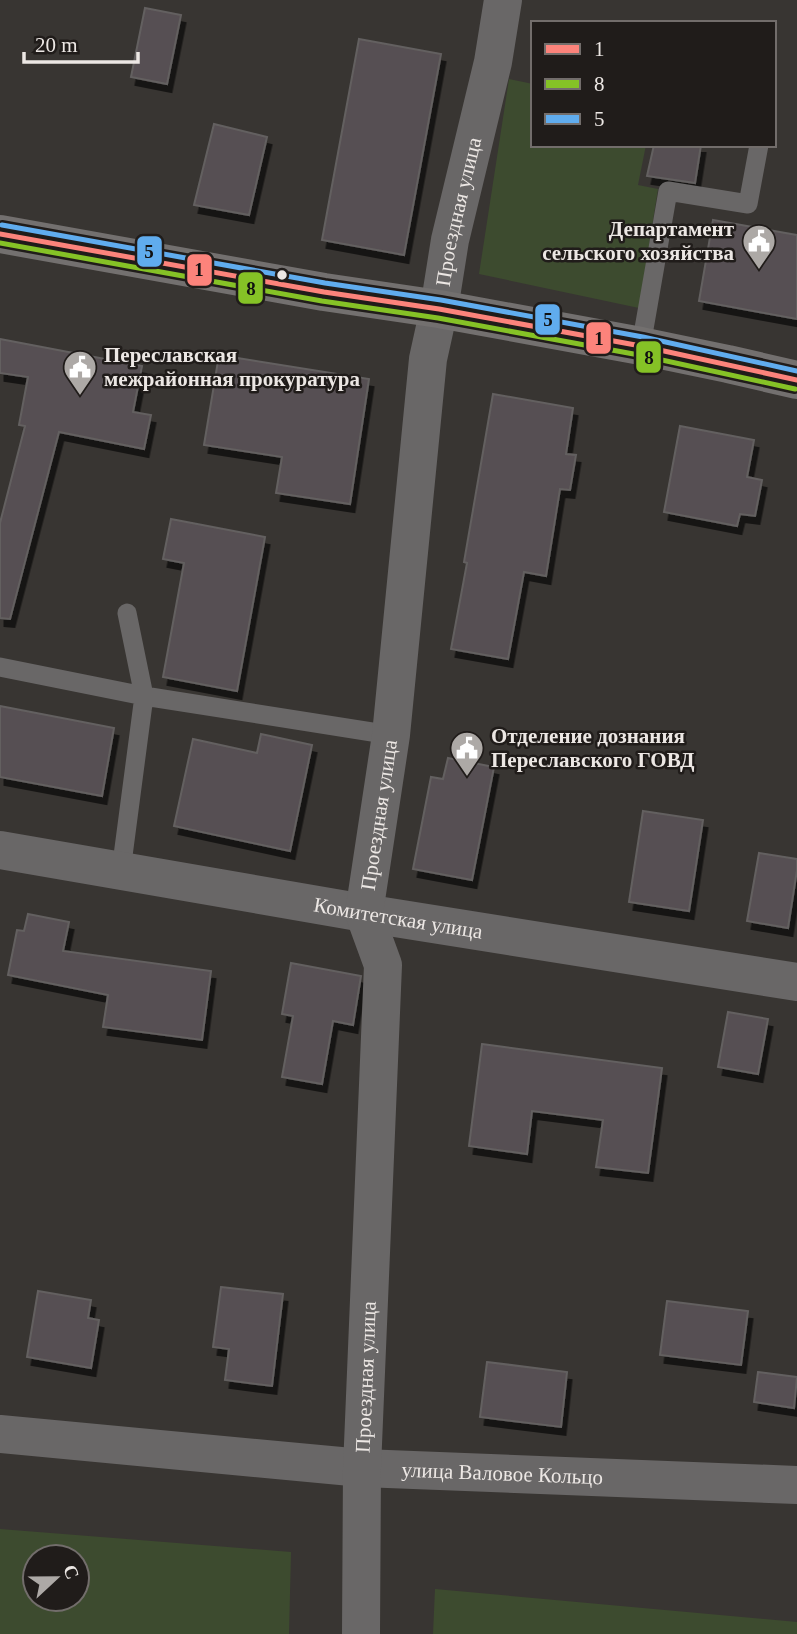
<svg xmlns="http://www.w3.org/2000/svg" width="797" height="1634" font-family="Georgia,serif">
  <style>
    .green { fill: #3d4b2f; fill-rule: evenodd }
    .building { fill: #574f52; stroke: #636060; stroke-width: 2; filter: url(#shadow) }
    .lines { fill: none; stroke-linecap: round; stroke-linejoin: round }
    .service { stroke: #696767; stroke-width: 19 }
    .minor { stroke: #696767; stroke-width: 38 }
    .tertiary { stroke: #696767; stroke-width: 38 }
    .primary { stroke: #73706f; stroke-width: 38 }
    .bus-1-casing { stroke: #201c1a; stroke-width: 10 }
    .bus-2-casing { stroke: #201c1a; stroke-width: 10 }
    .bus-3-casing { stroke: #201c1a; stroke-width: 10 }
    .bus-1 { stroke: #fc837b; stroke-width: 5 }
    .bus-2 { stroke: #85c226; stroke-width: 5 }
    .bus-3 { stroke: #60acee; stroke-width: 5 }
    .bus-dot { fill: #ece7e4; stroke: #201c1a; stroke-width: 2.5 }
    .labels { text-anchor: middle; stroke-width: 5; stroke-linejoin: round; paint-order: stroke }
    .street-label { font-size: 21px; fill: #ece7e4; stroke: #201c1a }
    .poi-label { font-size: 21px; font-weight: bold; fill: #ece7e4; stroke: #201c1a; text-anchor: start }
    .line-badge { stroke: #201c1a; stroke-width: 2.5 }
    .pale-badge-label { font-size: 19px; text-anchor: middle; font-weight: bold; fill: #111 }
  </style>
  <defs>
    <filter id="shadow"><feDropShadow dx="4.5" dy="8" stdDeviation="0" flood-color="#0009"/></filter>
  </defs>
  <rect width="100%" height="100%" fill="#383532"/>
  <path class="green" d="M509,79L533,84V145H646L638,185L658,189L639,308L479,274Z
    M0,1529L291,1552L289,1634H0ZM77,1557V1599H35V1557Z
    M435,1589L797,1622V1634H433Z"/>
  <path class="building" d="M145,8L181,15L167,84L131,77Z
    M359,39L441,54L404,255L322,240Z
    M214,124L267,137L249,215L194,205Z
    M654,145H701L695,183L647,176Z
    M713,220L797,235V319L699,301Z
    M0,339L142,366L133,412L151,415L144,449L59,432L10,619L0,618V523L25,426L19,425L28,377L0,373Z
    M219,355L369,379L350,504L276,493L282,457L204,445Z
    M493,394L573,408L566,454L576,455L570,490L560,489L546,576L524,572L508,659L451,649L467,563L464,562Z
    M680,426L754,440L747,477L762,480L755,516L740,514L737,526L664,512Z
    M171,519L265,537L237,691L163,677L184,563L163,559Z
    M0,706L114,728L102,796L0,777Z
    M261,734L312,745L290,851L174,826L193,739L257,753Z
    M448,758L494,767L472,880L413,869L431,777L443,779Z
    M643,811L703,820L689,911L629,902Z
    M759,853L797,859V870L788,928L747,921Z
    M28,914L69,922L63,951L211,971L202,1040L103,1027L108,995L8,975L17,930L24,931Z
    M291,963L361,976L353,1025L333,1021L322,1084L282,1077L293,1016L282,1014Z
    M728,1012L768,1019L758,1074L718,1067Z
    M482,1044L662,1068L648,1173L596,1167L603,1120L532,1111L527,1154L469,1146Z
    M221,1287L283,1294L272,1386L225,1380L229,1349L213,1347Z
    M38,1291L91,1300L88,1318L99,1320L91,1368L27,1357Z
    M667,1301L748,1311L741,1365L660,1355Z
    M487,1362L567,1372L561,1427L480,1417Z
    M758,1372L797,1377L794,1408L754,1402Z"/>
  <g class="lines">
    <path class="service" d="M641,346L668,191L748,204L759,145
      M0,667L144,696L391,735
      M121,871L144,696L127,613"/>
    <g class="minor">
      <path id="s1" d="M0,850L364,913L797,982"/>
      <path id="s2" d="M0,1434L362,1468L797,1485"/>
    </g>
    <path class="tertiary" id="s3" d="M361,1634L362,1468L383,965L364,913L391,735L428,359L439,309L450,240L493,62L503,0"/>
    <path class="primary" d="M0,234L324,292L439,309L641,346L728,364L797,380"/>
    <defs>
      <path id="bus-1" d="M0,234L324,292L439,309L641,346L797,380"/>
      <path id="bus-2" d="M0,243L322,301L438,318L639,355L795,389"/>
      <path id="bus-3" d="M2,225L325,283L441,300L643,337L797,371"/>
    </defs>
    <use href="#bus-1" class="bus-1-casing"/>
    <use href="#bus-2" class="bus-2-casing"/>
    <use href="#bus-3" class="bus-3-casing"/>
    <use href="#bus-1" class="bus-1"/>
    <use href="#bus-2" class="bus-2"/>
    <use href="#bus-3" class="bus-3"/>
  </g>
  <defs>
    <symbol id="civic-pin" viewBox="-11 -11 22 30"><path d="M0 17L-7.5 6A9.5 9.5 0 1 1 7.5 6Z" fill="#ada9a6" stroke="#201c1a"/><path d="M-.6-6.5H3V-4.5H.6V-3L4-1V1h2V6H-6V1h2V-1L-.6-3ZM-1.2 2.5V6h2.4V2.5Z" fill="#fff"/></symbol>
  </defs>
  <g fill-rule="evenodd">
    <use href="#civic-pin" x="740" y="222" width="38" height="52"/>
    <use href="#civic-pin" x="61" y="348" width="38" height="52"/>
    <use href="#civic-pin" x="448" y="729" width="38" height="52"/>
  </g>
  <circle class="bus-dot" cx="282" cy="275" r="6"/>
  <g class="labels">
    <g class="street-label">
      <text dy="7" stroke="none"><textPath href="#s3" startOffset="1433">Проездная улица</textPath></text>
      <text dy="7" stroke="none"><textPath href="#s3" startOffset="824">Проездная улица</textPath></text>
      <text dy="7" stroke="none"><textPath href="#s1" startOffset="404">Комитетская улица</textPath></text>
      <text dy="7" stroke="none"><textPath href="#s3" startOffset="257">Проездная улица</textPath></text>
      <text dy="7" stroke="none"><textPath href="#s2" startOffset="504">улица Валовое Кольцо</textPath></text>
    </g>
    <g class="poi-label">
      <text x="734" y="236" text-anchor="end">Департамент<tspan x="734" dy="24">сельского хозяйства</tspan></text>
      <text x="104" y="362">Переславская<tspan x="104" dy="24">межрайонная прокуратура</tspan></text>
      <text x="491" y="743">Отделение дознания<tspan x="491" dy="24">Переславского ГОВД</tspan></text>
    </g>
  </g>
  <g class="line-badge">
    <rect x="136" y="235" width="27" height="33" rx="7" fill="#60acee"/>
    <rect x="186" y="253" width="27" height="34" rx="7" fill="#fc837b"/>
    <rect x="237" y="271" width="27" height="34" rx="7" fill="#85c226"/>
    <rect x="534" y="303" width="27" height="33" rx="7" fill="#60acee"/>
    <rect x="585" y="321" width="27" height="34" rx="7" fill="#fc837b"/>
    <rect x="635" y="340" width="27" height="34" rx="7" fill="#85c226"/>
  </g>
  <g class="pale-badge-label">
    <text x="149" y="258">5</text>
    <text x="199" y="276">1</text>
    <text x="251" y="295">8</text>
    <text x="548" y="326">5</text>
    <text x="599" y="345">1</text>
    <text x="649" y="364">8</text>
  </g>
  <rect x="531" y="21" width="245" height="126" fill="#201c1a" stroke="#726d6b" stroke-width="2"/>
  <rect x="545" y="44" width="35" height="10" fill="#fc837b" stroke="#726d6b" stroke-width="2"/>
  <text x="594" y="56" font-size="21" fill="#ece7e4">1</text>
  <rect x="545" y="79" width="35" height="10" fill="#85c226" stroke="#726d6b" stroke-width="2"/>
  <text x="594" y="91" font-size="21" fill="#ece7e4">8</text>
  <rect x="545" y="114" width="35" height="10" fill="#60acee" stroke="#726d6b" stroke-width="2"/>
  <text x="594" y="126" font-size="21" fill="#ece7e4">5</text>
  <g transform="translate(56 1578) rotate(68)"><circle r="33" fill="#201c1a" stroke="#726d6b" stroke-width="2"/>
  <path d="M0-5L12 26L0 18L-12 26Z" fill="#ada9a6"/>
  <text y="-10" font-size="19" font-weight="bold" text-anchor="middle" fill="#ece7e4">С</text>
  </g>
  <path d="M24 52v10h114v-10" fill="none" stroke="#ece7e4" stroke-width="3.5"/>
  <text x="35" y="52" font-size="21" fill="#ece7e4" stroke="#201c1a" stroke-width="5" paint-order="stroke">20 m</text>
</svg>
